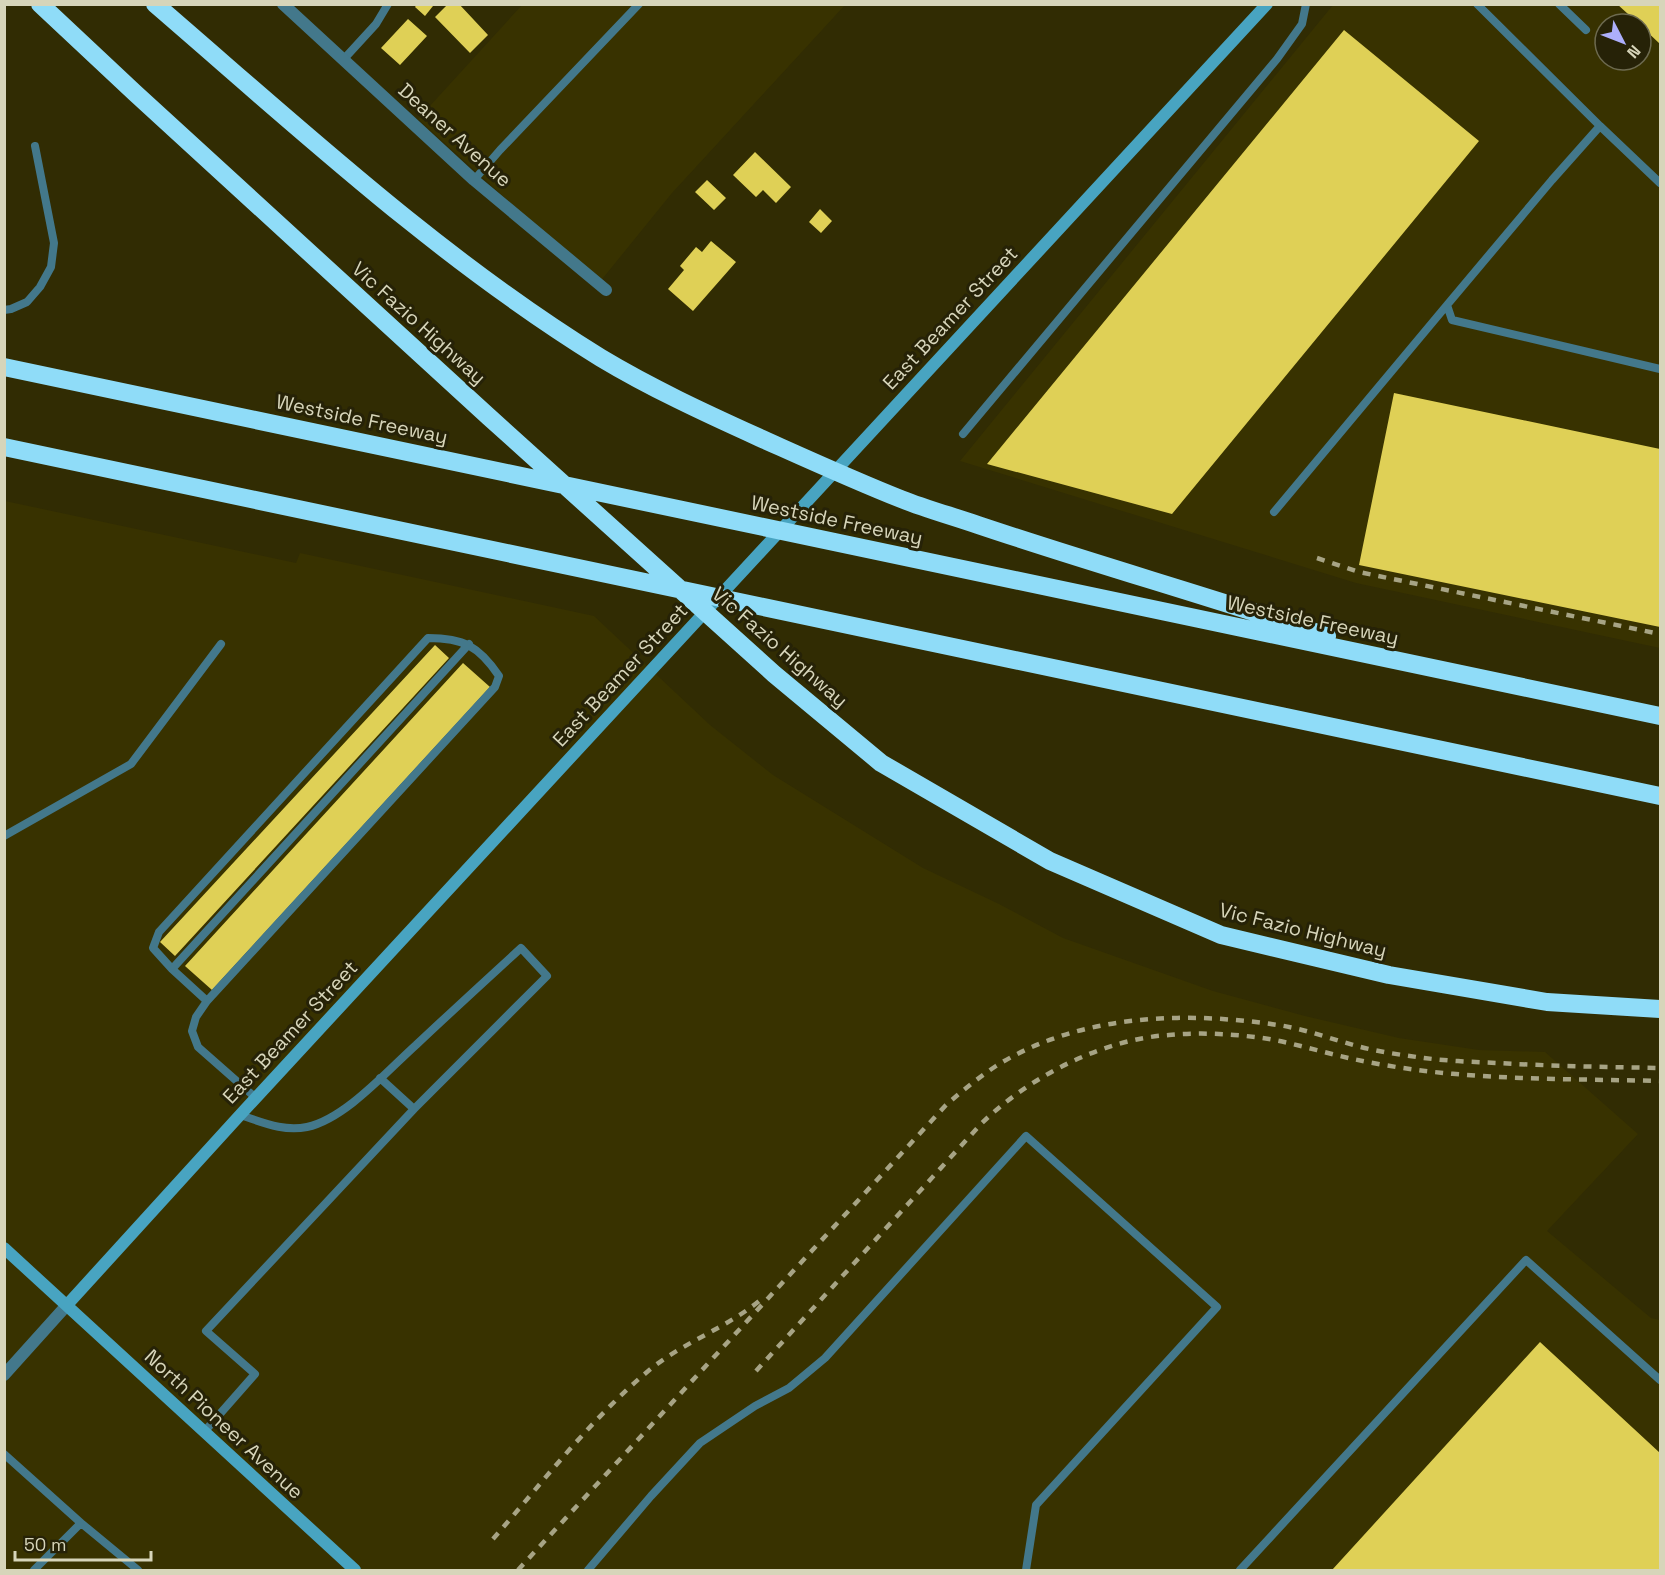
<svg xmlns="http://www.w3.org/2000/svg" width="1665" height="1575" font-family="'Space Grotesk',sans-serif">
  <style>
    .built { fill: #383200; fill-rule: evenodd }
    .building { fill: #dfd056 }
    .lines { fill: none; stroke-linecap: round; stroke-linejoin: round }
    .lane { stroke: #43788b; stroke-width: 8 }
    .street { stroke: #43788b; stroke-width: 12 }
    .secondary { stroke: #48a4c1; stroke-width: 12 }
    .highway { stroke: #8fdcf8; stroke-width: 18 }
    .rail { stroke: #a7a485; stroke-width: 4.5; stroke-dasharray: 8 8; stroke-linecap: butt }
    .labels { text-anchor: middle; stroke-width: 6; stroke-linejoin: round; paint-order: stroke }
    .street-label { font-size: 20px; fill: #d7d5ba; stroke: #262207 }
  </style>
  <rect width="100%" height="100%" fill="#312c03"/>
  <path class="built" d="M522,5H845L672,193L599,283L418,119Z
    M1333,5H1660V648L1356,583L960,461ZM1605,24H1641V60H1605Z
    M5,501L296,563L300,553L594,616L710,725L773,775L923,868L999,904L1063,938L1213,991L1305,1016L1399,1038L1479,1050L1545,1052L1638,1134L1547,1231L1651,1318L1660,1320V1570H5Z"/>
  <path class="building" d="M417,4H431L433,6L425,16L415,7Z
    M448,4H459L488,35L470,53L435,17Z
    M1617,4H1660V44L1641,26V24H1639Z
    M408,19L427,36L400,65L381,48Z
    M1344,30L1479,141L1172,514L987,464Z
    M755,152L791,187L776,203L763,190L756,197L733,175Z
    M707,180L726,198L714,210L695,192Z
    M820,209L832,221L821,233L809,222Z
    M711,241L736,262L693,311L668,289L684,270L680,266L696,247L702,252Z
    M1394,393L1660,449V627L1359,565Z
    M435,645L449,658L175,956L160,942Z
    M463,663L490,687L212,990L185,966Z
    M1540,1342L1660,1453V1570H1332Z"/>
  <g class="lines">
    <path class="lane" d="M1477,4L1600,126L1552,180L1447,305L1452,320L1660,369
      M1559,4L1586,30
      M343,60L376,24L388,4
      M1600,126L1660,183
      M474,180L500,150L639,4
      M4,310L11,309L27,302L40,287L51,267L54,243L35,146
      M963,434L1277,59L1302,24L1306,4
      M1274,512L1447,305
      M4,836L131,764L221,644
      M172,969L469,644
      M207,1001L172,969L153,948L159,932L428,638C463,638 479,646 499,676L495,687L207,1001L196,1017L192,1031L198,1047L256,1098
      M240,1115C262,1122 283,1132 307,1127C345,1119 387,1071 416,1045C451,1012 486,980 521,948L547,976L414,1109L380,1078
      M204,1432L255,1374L206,1331L414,1109
      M4,1454L81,1523
      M34,1570L81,1523L138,1570
      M588,1570L651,1496L700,1443L755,1406L789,1388L825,1358L1026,1136L1217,1307L1036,1505L1026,1570
      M1240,1570L1526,1260L1660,1380"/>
    <path class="street" d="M283,4L474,180L606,290
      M4,1375L67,1305"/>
    <path class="secondary" d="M4,1248L355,1570
      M67,1305L240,1115L1267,4"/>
    <path class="highway" d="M40,4L135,93L489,417L774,674L881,763L1050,861L1221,935L1389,975L1547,1002L1660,1009
      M155,4C299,128 439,258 601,358C651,388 705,413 758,437C805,458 853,480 901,499C926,509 952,516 978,525C1094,564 1211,597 1327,636
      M4,367L1660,716
      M4,447L1660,796"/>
    <path class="rail" d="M1317,558L1359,572L1660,634
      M756,1371L980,1125C1027,1078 1102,1039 1169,1035C1202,1032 1236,1034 1269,1039C1297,1044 1325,1053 1353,1059C1376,1064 1401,1068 1425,1071C1503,1080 1582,1079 1660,1081
      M493,1539C542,1483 590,1420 647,1372C681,1343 725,1329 759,1301
      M518,1570L946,1105C962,1091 978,1078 996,1066C1079,1014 1184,1011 1278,1025C1305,1029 1331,1039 1357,1046C1379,1052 1402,1055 1424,1058C1448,1061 1473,1062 1497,1063C1551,1066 1606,1067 1660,1068"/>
  </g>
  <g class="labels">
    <g class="street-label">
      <text transform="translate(455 135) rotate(42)" y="7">Deaner Avenue</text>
      <text transform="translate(950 318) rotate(-47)" y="7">East Beamer Street</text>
      <text transform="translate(419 323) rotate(42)" y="7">Vic Fazio Highway</text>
      <text transform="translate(362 419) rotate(12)" y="7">Westside Freeway</text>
      <text transform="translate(837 520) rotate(12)" y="7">Westside Freeway</text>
      <text transform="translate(1313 620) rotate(12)" y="7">Westside Freeway</text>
      <text transform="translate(780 647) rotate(41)" y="7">Vic Fazio Highway</text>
      <text transform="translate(620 675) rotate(-47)" y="7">East Beamer Street</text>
      <text transform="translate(1303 930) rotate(14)" y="7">Vic Fazio Highway</text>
      <text transform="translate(290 1032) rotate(-47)" y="7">East Beamer Street</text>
      <text transform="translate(224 1424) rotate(43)" y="7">North Pioneer Avenue</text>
    </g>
  </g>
  <rect width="1665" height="1575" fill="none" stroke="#d7d5ba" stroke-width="12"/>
  <g transform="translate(1623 42) rotate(132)"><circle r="28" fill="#262207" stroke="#6d6a4f" stroke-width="1.5"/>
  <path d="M0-4.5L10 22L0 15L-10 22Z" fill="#adaffb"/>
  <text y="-9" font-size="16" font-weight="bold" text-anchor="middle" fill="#d7d5ba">N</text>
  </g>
  <path d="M15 1551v9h136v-9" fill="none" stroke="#d7d5ba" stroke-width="3"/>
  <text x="24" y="1551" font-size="18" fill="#d7d5ba" stroke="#262207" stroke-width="4.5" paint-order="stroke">50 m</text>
</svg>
